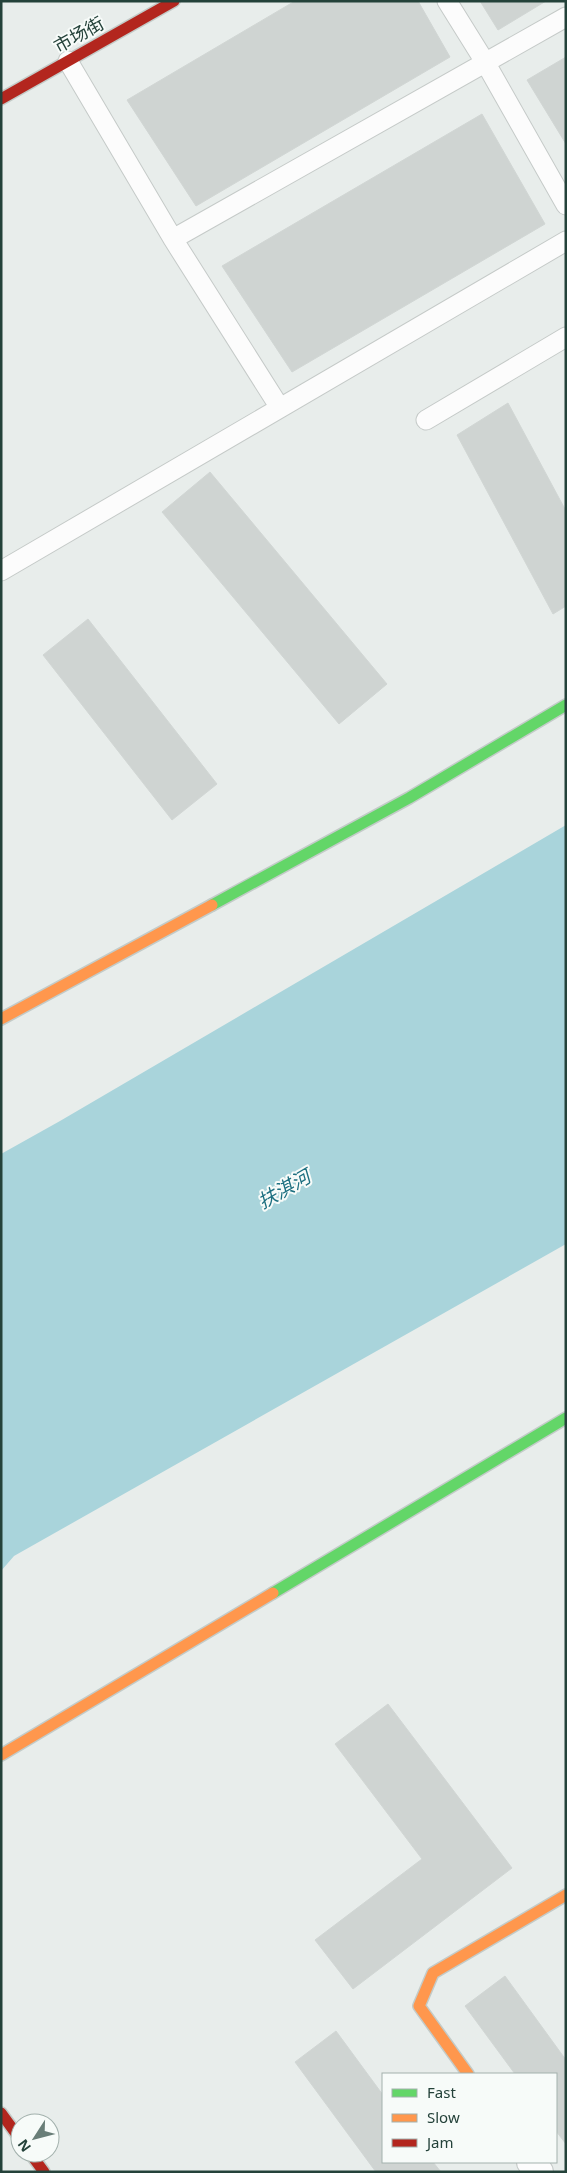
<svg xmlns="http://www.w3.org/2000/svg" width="567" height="2173" font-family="'Noto Sans','Noto Sans SC',sans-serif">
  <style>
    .water { fill: #a9d4db }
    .building { fill: #cfd4d2; stroke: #d1d6d4 }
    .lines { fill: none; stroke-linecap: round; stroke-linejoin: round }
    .lane-casing { stroke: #c5cac8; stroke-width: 21 }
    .street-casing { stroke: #c5cac8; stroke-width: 30 }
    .fast-casing { stroke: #c3cbc8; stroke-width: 14 }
    .slow-casing { stroke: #c3cbc8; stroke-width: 14 }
    .jam-casing { stroke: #c3cbc8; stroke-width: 14 }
    .lane { stroke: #fcfcfc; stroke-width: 19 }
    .street { stroke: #fcfcfc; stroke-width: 28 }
    .fast { stroke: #63d668; stroke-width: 11 }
    .slow { stroke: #ff974d; stroke-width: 11 }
    .jam { stroke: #b3261e; stroke-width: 11 }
    .labels { text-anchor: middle; stroke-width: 4; stroke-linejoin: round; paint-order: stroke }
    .street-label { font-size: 18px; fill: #24423a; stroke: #f7fbf9 }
    .water-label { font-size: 19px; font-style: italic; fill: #1c6f80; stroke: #f7fbf9 }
  </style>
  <rect width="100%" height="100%" fill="#e8edeb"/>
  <path class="water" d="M566,825V1244L14,1556L1,1571V1154L60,1121Z"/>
  <path class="building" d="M295,1H418L450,57L196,206L127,100Z
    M480,1H546L498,30Z
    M566,57V144L527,80Z
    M482,114L545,224L292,372L222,266Z
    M508,403L566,511V606L553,614L457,435Z
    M210,472L387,684L339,724L162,512Z
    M88,619L217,784L172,820L43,655Z
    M388,1704L512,1868L353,1989L315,1940L422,1859L335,1744Z
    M505,1976L566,2060V2144L556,2131V2074H515L465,2006Z
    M336,2031L383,2095V2162H433L441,2172H376L295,2062Z"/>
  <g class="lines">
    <defs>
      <path id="lane" d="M447,1L485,62L566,205
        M68,61L173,239L280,408
        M173,239L566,17
        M426,420L566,337
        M1,571L566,241"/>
      <path id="street" d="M531,2162L539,2172"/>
      <path id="fast" d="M212,905L409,798L566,705
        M273,1593L566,1418"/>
      <path id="slow" d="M1,1019L212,905
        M1,1755L273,1593
        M468,2074L419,2006L433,1973L566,1895"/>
      <path id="jam" d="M1,99L174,1
        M1,2113L20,2139
        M30,2153L44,2172"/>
    </defs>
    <use href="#lane" class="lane-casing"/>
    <use href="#street" class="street-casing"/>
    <use href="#fast" class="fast-casing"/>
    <use href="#slow" class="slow-casing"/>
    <use href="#jam" class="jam-casing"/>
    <use href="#lane" class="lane"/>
    <use href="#street" class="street"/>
    <use href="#fast" class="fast"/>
    <use href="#slow" class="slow"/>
    <use href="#jam" class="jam"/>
  </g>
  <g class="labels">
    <g class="street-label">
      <text transform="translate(79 35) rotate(-29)" y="6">市场街</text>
    </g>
    <g class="water-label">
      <text transform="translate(284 1189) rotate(-30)" y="7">扶淇河</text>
    </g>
  </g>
  <rect width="567" height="2173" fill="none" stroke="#24423a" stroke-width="5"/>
  <rect x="382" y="2073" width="175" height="90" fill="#f7fbf9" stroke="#a3b1ad"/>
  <rect x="392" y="2089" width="25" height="8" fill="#63d668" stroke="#a3b1ad"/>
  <text x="427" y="2098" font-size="15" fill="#24423a">Fast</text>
  <rect x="392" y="2114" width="25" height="8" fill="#ff974d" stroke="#a3b1ad"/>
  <text x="427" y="2123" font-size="15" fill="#24423a">Slow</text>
  <rect x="392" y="2139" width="25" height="8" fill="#b3261e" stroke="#a3b1ad"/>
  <text x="427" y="2148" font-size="15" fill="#24423a">Jam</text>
  <g transform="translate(35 2138) rotate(234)"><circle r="24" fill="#f7fbf9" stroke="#a3b1ad"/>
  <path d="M0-4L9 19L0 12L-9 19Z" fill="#697e78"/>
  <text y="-8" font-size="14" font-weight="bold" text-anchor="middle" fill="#24423a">N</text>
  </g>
</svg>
